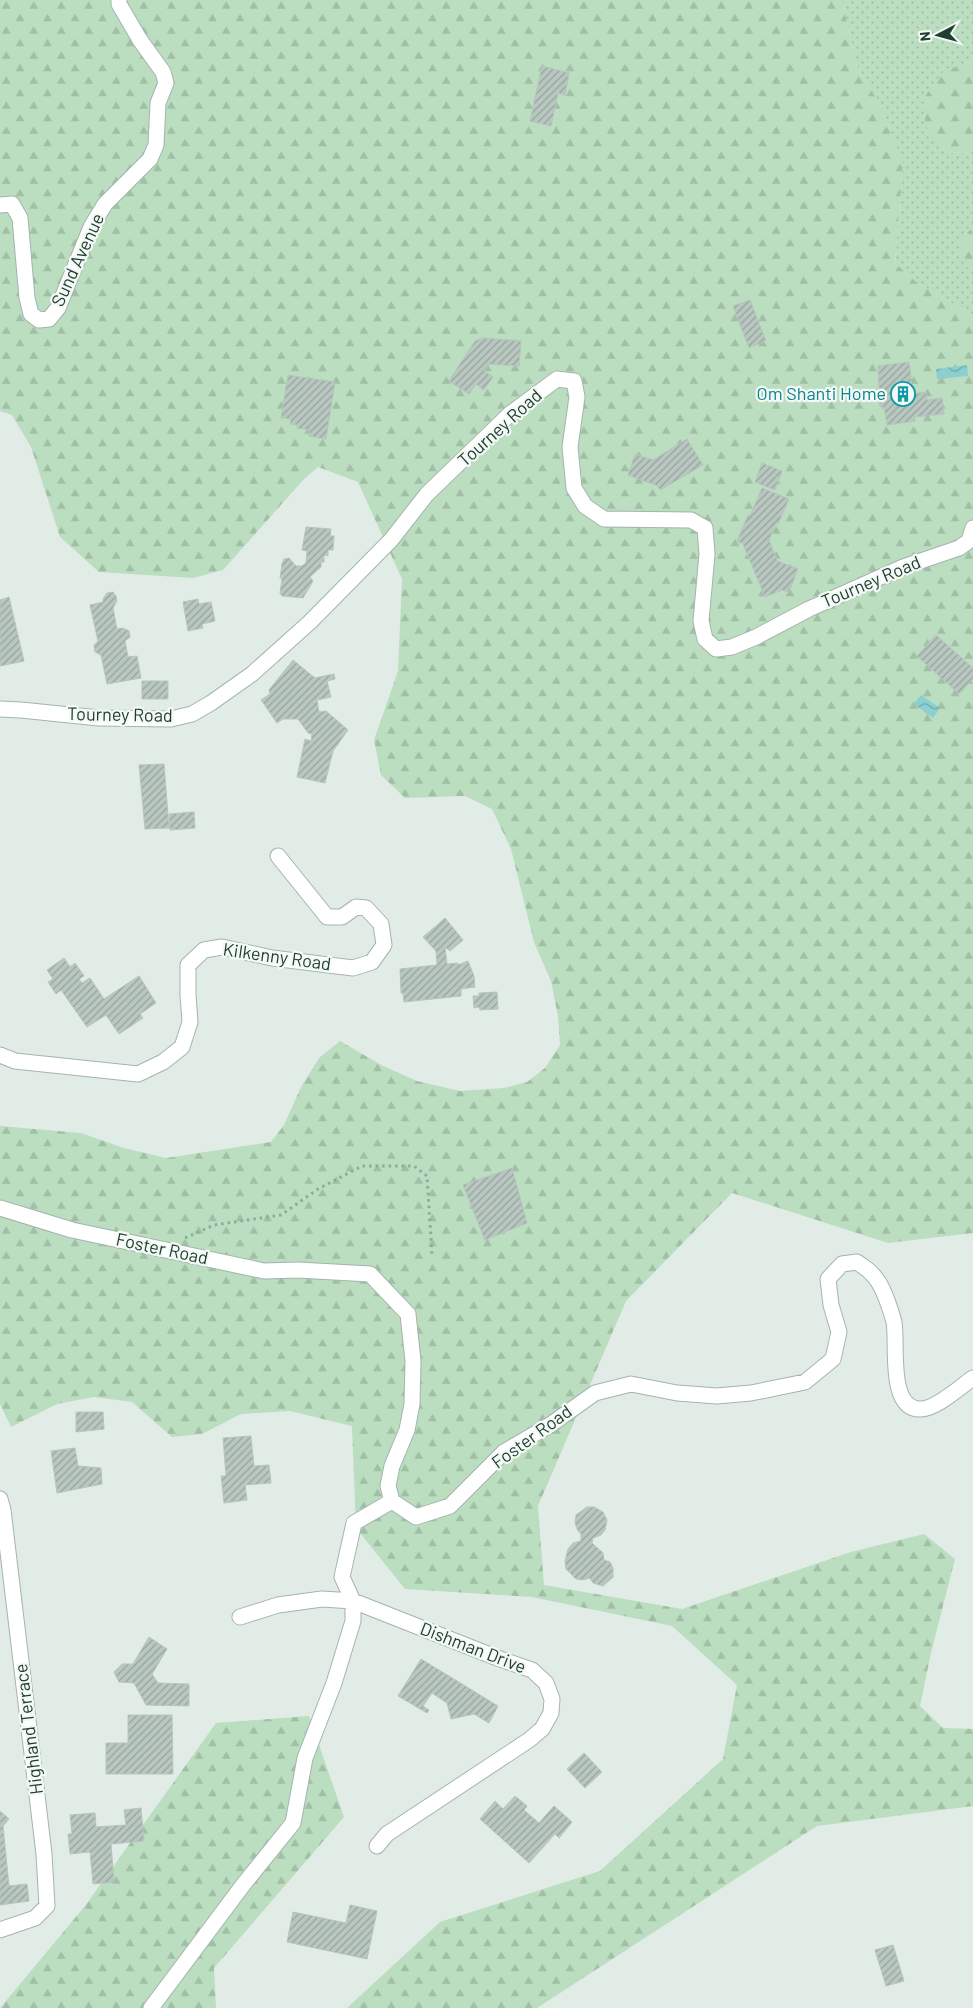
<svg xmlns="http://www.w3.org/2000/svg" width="973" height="2008" font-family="Barlow,sans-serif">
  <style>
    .grass { fill: url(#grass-dots) }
    .forest { fill: url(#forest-firs) }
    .water { fill: url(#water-waves) }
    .building { fill: url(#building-hatch); stroke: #b5c6bd }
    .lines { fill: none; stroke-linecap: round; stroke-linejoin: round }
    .minor-casing { stroke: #a5b4ad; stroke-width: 17 }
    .path { stroke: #83b09c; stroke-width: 3; stroke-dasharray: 2.5 4; stroke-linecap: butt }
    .minor { stroke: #fff; stroke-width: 15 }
    .labels { text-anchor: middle; stroke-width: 4.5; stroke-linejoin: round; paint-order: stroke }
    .street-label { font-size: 18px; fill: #223e33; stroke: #f3f9f5 }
    .culture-label { font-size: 18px; fill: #0d838f; stroke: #f3f9f5; text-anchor: end }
  </style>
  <defs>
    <pattern id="grass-dots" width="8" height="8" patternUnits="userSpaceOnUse" patternTransform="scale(1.25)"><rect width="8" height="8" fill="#bbddc0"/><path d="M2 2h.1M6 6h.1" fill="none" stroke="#a0bfa5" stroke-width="1.8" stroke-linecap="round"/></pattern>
    <pattern id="forest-firs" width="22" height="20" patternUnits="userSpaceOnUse" patternTransform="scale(1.25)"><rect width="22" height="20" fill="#bbddc0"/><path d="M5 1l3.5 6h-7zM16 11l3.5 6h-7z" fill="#a0bfa5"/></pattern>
    <pattern id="water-waves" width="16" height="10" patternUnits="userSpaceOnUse" patternTransform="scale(1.25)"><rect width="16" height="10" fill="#8bcfd1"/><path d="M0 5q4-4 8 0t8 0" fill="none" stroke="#71a9aa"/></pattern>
    <pattern id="building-hatch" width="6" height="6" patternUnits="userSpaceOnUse" patternTransform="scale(1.25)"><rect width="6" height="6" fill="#b8c7bf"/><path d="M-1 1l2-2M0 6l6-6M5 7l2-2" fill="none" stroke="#95a39c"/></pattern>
  </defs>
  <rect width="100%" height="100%" fill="#e2ece7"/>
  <path class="grass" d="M842,0H973V60L965,63L948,153L973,152V227L965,234L966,266L973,269V316L915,281L895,263L903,164L882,108L857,67Z"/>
  <path class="forest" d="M0,0H842L857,67L882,108L903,164L895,263L915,281L973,316V1233L888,1243L732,1193L626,1301L538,1506L544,1585L682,1609L851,1552L924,1534L955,1559L931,1653L920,1706L943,1728L973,1729V1806L817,1826L537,2008H347L440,1922L600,1871L723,1759L737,1685L672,1626L532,1597L405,1589L356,1528L352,1426L290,1411L241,1414L202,1434L172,1437L132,1402L94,1397L57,1404L11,1427L0,1404V1126L81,1133L124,1148L166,1158L271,1142L284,1125L301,1087L319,1058L340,1041L383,1066L417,1081L460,1091L504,1088L527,1082L545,1068L560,1045L558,1016L551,981L534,942L511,849L492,809L465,796L405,798L381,775L374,740L398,671L402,579L358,482L318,467L304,479L223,570L193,578L99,572L60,537L31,447L12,415L0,411Z
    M973,60V152L948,153L934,142L925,123L926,95L943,72Z
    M973,227V269L966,266C958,250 959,239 973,227Z
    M309,1716L344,1817L214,1968L216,2008H0L85,1906L216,1723Z"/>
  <path class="water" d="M967,365L968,376L937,379L936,369Z
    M921,695L940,708L933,718L914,704Z"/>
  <path class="building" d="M542,66L569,73L565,95L558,93L551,126L530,121Z
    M750,300L766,341L749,348L733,306Z
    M483,338L521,341L519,366L489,364L484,371L493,377L484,390L476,384L469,394L449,381L475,341Z
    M909,362L913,394L926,392L927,400L942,398L944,414L914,417L915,421L887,425L884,407H880L878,366Z
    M288,375L335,382L326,439L309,436L310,430L297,428V425L290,424L291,419L281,418Z
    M687,439L703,465L660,490L658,486L628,475L635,454L653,460Z
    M762,463L782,471L775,490L755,482Z
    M762,488L789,499L778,524L776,523L769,540L777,561L798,569L789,592L782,590L765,597L743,544L737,541L748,515L750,516Z
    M306,527L331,529L330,536H334L333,550H328V556L324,555V562H321V567L310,577L313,581L303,598L282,596L280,593L282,578H280L282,564L284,559L289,558L296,566H302L306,563L307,551L302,550Z
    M113,592L116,596L117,601L113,608L117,629L123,628L129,631L130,637L125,641L128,657L137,656L141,678L107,684L101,655L95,652L94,645L98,641L90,605L103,602V599L107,593Z
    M9,597L24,661L0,666V600Z
    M198,599L199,604L211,602L215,621L202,624L203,628L188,631L183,602Z
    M936,635L973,668V679L959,694L917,656Z
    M293,660L315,678L334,674L335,679L327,681L331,697L317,700L319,712L326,711L348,730L333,751L325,783L297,777L305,739L311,741L312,734L308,733L298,719H283L277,723L261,700L270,694L269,690Z
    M142,681H168V699H142Z
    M164,764L169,828L145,829L139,765Z
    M194,812L195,828L170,830L169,814Z
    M445,918L463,940L450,951L445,947L447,964L458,963V965L468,961L474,976L475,987L461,989V996L404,1002L403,993H401L400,969L437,965L436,951L423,937Z
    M64,958L70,967L75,963L84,976L79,979L82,983L90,978L104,999L139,976L156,1003L140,1014L143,1018L119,1034L106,1015L87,1027L61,990L56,994L48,982L53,979L47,970Z
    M497,992L498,1009L480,1010L479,1007L474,1008L473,996H479V993Z
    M512,1168L527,1223L485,1240L463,1185Z
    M76,1412H103L104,1429L76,1432Z
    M251,1436L254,1466L269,1465L271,1483L245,1485L247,1500L224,1503L221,1476H226L223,1438Z
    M75,1448L78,1466L101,1468L102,1484L57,1493L51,1451Z
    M587,1507H594L603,1512L607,1520L605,1530L601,1535L593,1538L592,1543L603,1553L604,1560L610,1562L613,1568V1577L603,1586L593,1583L590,1578L582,1580L576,1579L566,1569L565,1561L568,1549L573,1543L581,1541V1534L578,1531L575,1523L576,1515Z
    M149,1637L167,1649L152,1674L158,1683L189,1684V1706L146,1705L134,1683L119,1682L114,1672L122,1664H133Z
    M421,1659L498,1706L489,1723L474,1714L451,1719L447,1703L432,1693L423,1706L429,1710L427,1713L398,1696Z
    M128,1715H172L173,1774H106V1743H128Z
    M584,1753L602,1772L585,1788L567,1769Z
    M515,1796L527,1806L524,1810L539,1823L554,1806L572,1822L559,1838L555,1834L529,1863L480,1819L495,1801L503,1809Z
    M141,1808L144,1841L111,1844L114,1882L93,1884L90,1852L70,1854L68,1834H72L70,1815L95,1813L96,1827L126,1825L124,1810Z
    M0,1811L9,1819L3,1826L9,1886L27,1884L29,1901L0,1905Z
    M350,1905L377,1911L367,1959L287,1942L293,1912L346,1923Z
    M893,1945L904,1981L886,1986L875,1950Z"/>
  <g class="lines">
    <defs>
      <path id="minor" d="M0,205L12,204L20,218L27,298L31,314L39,320L49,319L58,308L91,227L105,204L150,159L156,145L158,103L166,83L163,72L140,40L119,4V0
        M0,709L21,710L99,718L171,719L192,714L211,703L252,674L310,622L391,540L427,494L511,413L557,379L574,381L577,397L570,447L574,488L585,506L604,519L691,520L705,528L707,554L701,621L705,639L716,649L732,647L756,637L809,609L903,567L959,548L969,541L973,528
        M0,1055L15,1061L138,1074L163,1062L182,1047L190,1022L188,995V965L204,950L222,947L272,958L353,968L372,962L384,945L381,924L366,908L356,907L342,917H327L278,856
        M0,1208L72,1230L264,1271L298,1270L370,1274L408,1314L413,1361L412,1404L407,1430L392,1466L388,1486L392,1501L416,1517L450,1506L504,1452L550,1425L595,1393L631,1384L677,1393L717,1396L751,1393L805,1382L833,1359L839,1332L831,1305L828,1279L842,1264L857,1262C862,1266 868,1269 872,1274C883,1284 890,1308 894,1322C898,1343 887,1410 921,1409C936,1409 960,1387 973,1378
        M0,1499L3,1510L44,1854L47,1906L35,1918L0,1930
        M240,1617L278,1605L322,1599L353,1601L500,1659L532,1670L546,1683L552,1699L551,1713L542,1729L529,1740L387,1834L377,1846
        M151,2008L243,1885L293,1823L305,1758L334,1683L353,1621V1601L342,1577L354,1523L392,1501"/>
    </defs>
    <use href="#minor" class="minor-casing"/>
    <path class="path" d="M185,1238L214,1225L281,1215L318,1189L362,1166H414L427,1176L432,1254"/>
    <use href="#minor" class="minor"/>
  </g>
  <defs>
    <symbol id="building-ring" viewBox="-11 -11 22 22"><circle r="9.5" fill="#f3f9f5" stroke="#0f9aa8" stroke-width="1.5"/><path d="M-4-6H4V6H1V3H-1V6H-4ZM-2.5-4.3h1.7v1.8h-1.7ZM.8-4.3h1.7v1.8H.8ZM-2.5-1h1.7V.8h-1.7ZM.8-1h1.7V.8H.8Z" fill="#0f9aa8"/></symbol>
  </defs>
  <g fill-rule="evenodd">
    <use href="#building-ring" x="889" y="380" width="28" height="28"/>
  </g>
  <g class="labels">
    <g class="street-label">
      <text transform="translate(78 260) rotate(-65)" y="6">Sund Avenue</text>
      <text transform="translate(500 428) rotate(-42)" y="6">Tourney Road</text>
      <text transform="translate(871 582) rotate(-23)" y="6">Tourney Road</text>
      <text transform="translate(120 715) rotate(1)" y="6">Tourney Road</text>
      <text transform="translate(277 957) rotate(8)" y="6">Kilkenny Road</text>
      <text transform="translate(162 1249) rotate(12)" y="6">Foster Road</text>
      <text transform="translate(532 1437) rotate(-36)" y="6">Foster Road</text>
      <text transform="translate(473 1648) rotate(21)" y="6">Dishman Drive</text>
      <text transform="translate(29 1729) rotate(-97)" y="6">Highland Terrace</text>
    </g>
    <g class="culture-label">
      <text x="886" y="400">Om Shanti Home</text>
    </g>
  </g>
  <g transform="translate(938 35) rotate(264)" stroke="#f3f9f5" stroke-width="4" paint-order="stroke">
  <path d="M0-4L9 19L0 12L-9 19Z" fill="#223e33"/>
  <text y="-8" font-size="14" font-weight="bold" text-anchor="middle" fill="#223e33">N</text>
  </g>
</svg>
